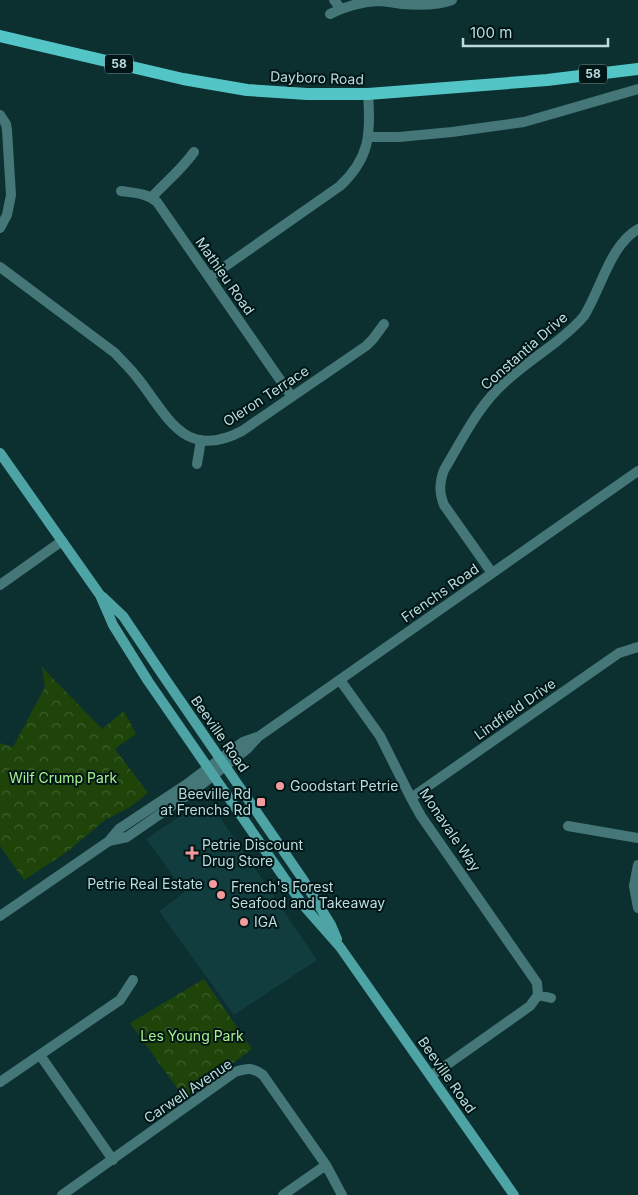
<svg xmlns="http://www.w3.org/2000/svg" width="638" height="1195" font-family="Inter,sans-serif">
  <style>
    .built { fill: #123d3e }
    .park { fill: url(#park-crowns) }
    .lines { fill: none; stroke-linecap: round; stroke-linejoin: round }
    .minor { stroke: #457778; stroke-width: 10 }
    .tertiary { stroke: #457778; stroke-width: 10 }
    .secondary { stroke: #4ea3a5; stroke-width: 10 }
    .primary { stroke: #53c5c7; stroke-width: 12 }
    .poi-dot { fill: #f59b9e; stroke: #001617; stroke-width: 2 }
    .labels { text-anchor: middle; stroke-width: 4; stroke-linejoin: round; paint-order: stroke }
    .shield { fill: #001617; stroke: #84a0a0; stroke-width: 1 }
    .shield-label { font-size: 12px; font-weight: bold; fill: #bcdbdb }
    .street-label { font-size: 14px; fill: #bcdbdb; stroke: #001617 }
    .park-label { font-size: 14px; fill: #a9f18d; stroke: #001617 }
    .poi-label { font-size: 14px; fill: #bcdbdb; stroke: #001617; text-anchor: start }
  </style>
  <defs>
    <pattern id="park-crowns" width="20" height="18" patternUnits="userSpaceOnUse" patternTransform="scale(1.25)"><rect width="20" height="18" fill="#1e440a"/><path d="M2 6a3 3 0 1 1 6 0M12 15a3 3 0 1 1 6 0" fill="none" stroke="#3d5e2d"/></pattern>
  </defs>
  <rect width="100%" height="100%" fill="#0c2f30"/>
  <path class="built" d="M198,804L213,807L317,960L234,1015L159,911L185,892L146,839Z"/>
  <path class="park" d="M42,667L102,729L124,711L136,734L115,749L148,793L130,807L105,820L67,852L24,880L0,846V743L13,747L45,687Z
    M204,979L252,1049L185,1099L130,1023Z"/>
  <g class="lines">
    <path class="minor" d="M334,0L341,9
      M330,14C344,7 362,2 378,1C386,1 394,3 402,4C416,5 439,5 452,0
      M0,115L6,124L7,130L11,195L7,215L0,228
      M368,137H399L452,132L524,122L638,89
      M121,191C135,193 147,193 157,202L292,397
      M152,197C166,182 182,169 194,152
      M0,267L115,353C122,361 130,368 136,376C167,414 183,462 242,431L366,346L373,339L384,324
      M210,277L340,186C370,158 371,134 368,94
      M197,464L201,440
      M492,573L444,505C439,493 439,483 444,470C462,440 478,406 505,382C520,368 539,355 556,342C566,334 576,326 584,316C601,289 610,245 638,229
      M0,585L62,541
      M340,680L380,736L411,798L421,816L537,983L538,995L530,1006L431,1076
      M220,759L243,742L257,737
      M225,766L247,749L258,737L638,471
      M411,798L619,653L638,647
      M568,826L638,838
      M638,865L634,886L638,908
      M538,995L551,998
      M40,1055L113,1160
      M0,1082L120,1000L133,980
      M62,1195L235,1072C247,1068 253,1067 263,1075L326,1165L342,1195
      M283,1195L326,1165"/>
    <path class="tertiary" d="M109,841L127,837L192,792L225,766
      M0,916L109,841L119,829L187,784L220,759"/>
    <path class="secondary" d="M0,453L100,595L113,625L148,681L213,775L303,905L340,947L514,1195
      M103,597L123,616L164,677L302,878L331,925L337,939"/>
    <path class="primary" d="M0,36L183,79L247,90L307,94H368L547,80L638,69"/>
  </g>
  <g class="poi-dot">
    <circle cx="280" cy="786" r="5"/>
    <rect x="256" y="797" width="10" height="10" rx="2.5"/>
    <path d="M189.5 845.5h5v5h5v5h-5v5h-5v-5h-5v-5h5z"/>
    <circle cx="213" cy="884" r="5"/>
    <circle cx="221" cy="895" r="5"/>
    <circle cx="244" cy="922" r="5"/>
  </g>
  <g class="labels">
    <g class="shield">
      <rect x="105" y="54.5" width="28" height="19" rx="4"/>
      <rect x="579" y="64.5" width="28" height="19" rx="4"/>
    </g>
    <g class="shield-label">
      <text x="119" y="68">58</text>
      <text x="593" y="78">58</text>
    </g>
    <g class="street-label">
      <text transform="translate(317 78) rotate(2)" y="5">Dayboro Road</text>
      <text transform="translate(225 276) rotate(55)" y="5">Mathieu Road</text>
      <text transform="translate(524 351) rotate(-41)" y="5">Constantia Drive</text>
      <text transform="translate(266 396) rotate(-33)" y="5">Oleron Terrace</text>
      <text transform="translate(440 593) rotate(-35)" y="5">Frenchs Road</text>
      <text transform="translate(515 709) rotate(-35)" y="5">Lindfield Drive</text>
      <text transform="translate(220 734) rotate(55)" y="5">Beeville Road</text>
      <text transform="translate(450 830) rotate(56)" y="5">Monavale Way</text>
      <text transform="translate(447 1075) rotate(55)" y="5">Beeville Road</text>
      <text transform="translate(188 1091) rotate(-34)" y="5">Carwell Avenue</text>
    </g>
    <g class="park-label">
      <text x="63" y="783">Wilf Crump Park</text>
      <text x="192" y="1041">Les Young Park</text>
    </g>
    <g class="poi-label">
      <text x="290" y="791">Goodstart Petrie</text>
      <text x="251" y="799" text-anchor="end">Beeville Rd<tspan x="251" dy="16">at Frenchs Rd</tspan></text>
      <text x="202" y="850">Petrie Discount<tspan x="202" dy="16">Drug Store</tspan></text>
      <text x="203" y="889" text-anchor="end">Petrie Real Estate</text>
      <text x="231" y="892">French's Forest<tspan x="231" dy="16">Seafood and Takeaway</tspan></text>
      <text x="254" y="927">IGA</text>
    </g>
  </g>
  <path d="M463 38v8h145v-8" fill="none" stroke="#bcdbdb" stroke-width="2.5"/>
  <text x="470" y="38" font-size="15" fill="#bcdbdb" stroke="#001617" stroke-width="4" paint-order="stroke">100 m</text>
</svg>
